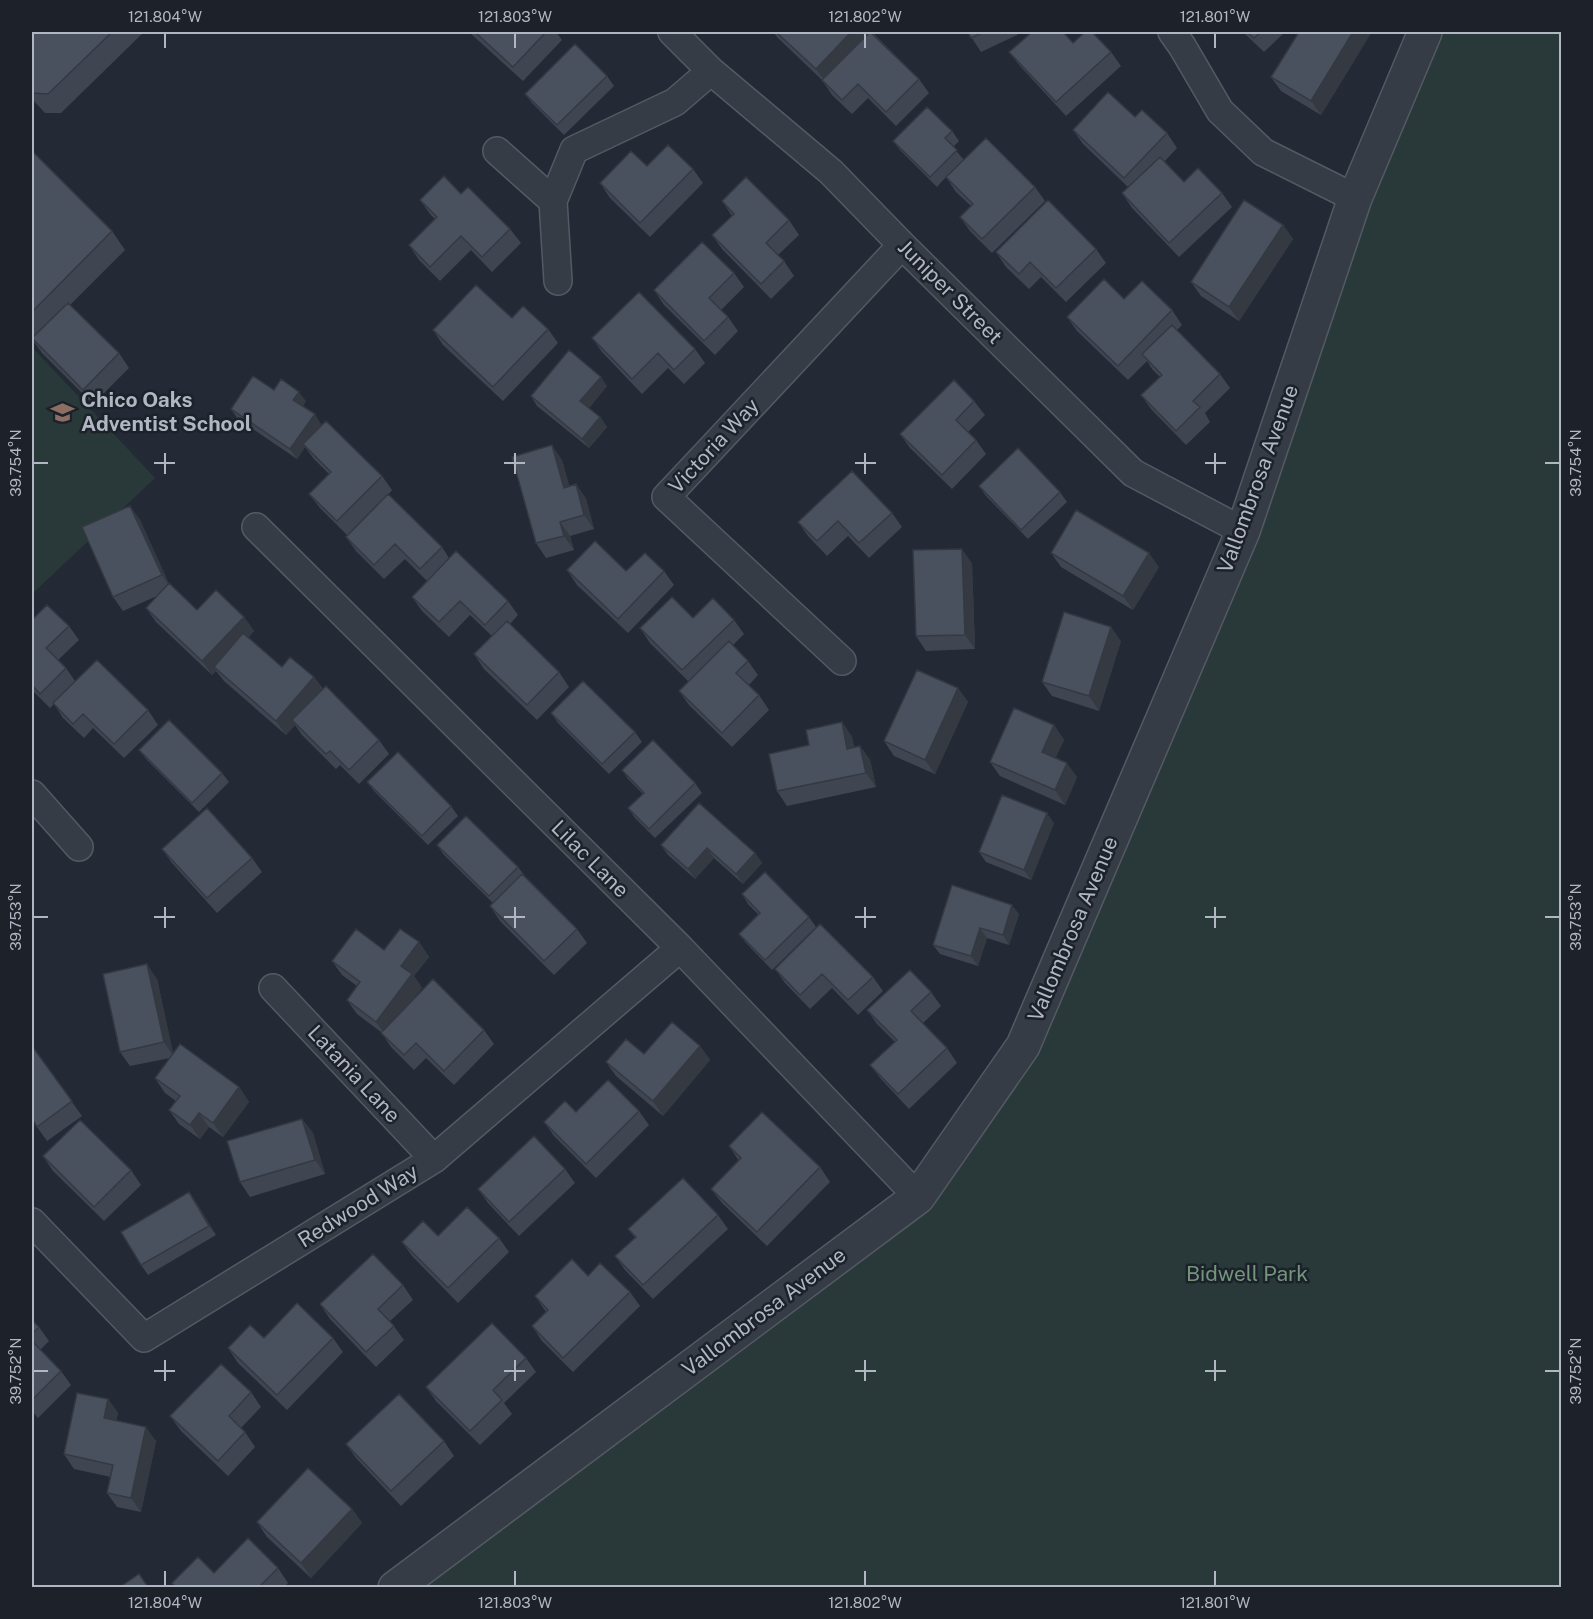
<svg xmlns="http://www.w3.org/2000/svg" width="1593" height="1619" font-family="'Public Sans',sans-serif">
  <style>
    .green { fill: #29393a }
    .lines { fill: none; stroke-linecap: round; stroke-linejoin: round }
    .minor-casing { stroke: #545a63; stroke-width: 30 }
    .tertiary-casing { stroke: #545a63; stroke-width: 36 }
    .minor { stroke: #363c46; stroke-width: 27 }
    .tertiary { stroke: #363c46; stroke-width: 33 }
    .wall { fill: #404651 }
    .shaded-wall { fill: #343942 }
    .building { fill: #4a515e; stroke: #343942; stroke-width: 1.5 }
    .ticks { fill: none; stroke: #b1b7c2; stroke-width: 2 }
    .labels { text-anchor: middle; stroke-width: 5; stroke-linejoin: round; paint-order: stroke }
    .street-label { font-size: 21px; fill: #b1b7c2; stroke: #1c212a }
    .poi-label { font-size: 21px; font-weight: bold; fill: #b1b7c2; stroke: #1c212a; text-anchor: start }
    .park-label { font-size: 21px; fill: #72957c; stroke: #1c212a }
    .neatline { fill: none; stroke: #b1b7c2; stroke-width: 2 }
    .ticks-label { font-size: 15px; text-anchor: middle; fill: #b1b7c2 }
  </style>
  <rect width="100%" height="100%" fill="#232a35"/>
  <path class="green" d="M1425,32H1561V1587L410,1588L918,1197L1023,1046Z
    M32,347L155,478L32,594Z"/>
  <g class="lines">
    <defs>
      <path id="minor" d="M672,32L711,71L831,172L902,245L1133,473L1243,531
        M1172,32L1182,46L1220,111L1263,152L1355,198
        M497,151L553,201
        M558,281L553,201L574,150L675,102L711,71
        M256,527L680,948L918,1197
        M842,661L666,497L902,245
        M32,794L79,847
        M273,988L434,1159
        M32,1222L144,1338L434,1159L680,948"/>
      <path id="tertiary" d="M395,1588L918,1197L1023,1046L1243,531L1355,198L1425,32"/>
    </defs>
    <use href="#minor" class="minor-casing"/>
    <use href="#tertiary" class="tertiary-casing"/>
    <use href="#minor" class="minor"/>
    <use href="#tertiary" class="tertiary"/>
  </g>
  <path class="wall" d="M32,32H144L61,113H45L32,99Z
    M469,32H556L562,40L523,81Z
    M773,32H875L873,33L919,79L929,93L896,126L868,98L852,114L832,95L822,80L778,38Z
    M968,32H1023L981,52Z
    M1243,32H1285L1264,52Z
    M1371,33L1321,115L1281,91L1271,77Z
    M1073,43L1111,52L1121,66L1066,116L1020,66L1009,52Z
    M607,76L614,86L564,135L532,103L525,94Z
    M1135,117L1167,133L1177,148L1164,162L1184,182L1222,193L1232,207L1179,257L1132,208L1122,193L1128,187L1083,144L1073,130Z
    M952,131L959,141L953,147L964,160L1035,187L1045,201L992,253L970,231L960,217L971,206L956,192L946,177L937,187L900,150L893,141Z
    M32,151L112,231L125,250L70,305L119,353L129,368L93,404L42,353L34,342L32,344Z
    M647,166L693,169L703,183L650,237L610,198L600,183Z
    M461,194L510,229L521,243L492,272L471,250L440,281L419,260L409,245L435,219L430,214L420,200Z
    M722,201L789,220L799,235L778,255L784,261L794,276L771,299L722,249L712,235L732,216Z
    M1283,225L1293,239L1239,321L1201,296L1191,282Z
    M1096,249L1106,263L1066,302L1041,277L1029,289L1006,267L996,252Z
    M734,273L744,287L721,310L728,317L738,331L715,355L664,305L654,290Z
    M1124,299L1172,310L1182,325L1177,330L1220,374L1230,388L1205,413L1210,422L1186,445L1151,409L1141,395L1160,377L1152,369L1147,361L1128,380L1077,331L1067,317Z
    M512,318L548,329L558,343L503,401L443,345L433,330Z
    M592,338L695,349L705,363L684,384L668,368L642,394L602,352Z
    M607,386L589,408L600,417L607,427L589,448L537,406L531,396Z
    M274,390L306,401L303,406L321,424L318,429L382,476L392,490L388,495L442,547L449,558L508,601L518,615L510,624L559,672L569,687L537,720L484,669L474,654L492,636L470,615L449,637L422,611L412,597L427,581L405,559L384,579L356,551L346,537L347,535L320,508L309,494L329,474L313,458L305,447L297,459L238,419L231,409Z
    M974,401L985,415L968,432L976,440L986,454L952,489L910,448L900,434Z
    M562,460L569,486L576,484L586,499L594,529L570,536L574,550L546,558L536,543Z
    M979,486L1060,492L1067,502L1028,539L986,496Z
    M130,506L140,520L169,584L197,610L244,617L254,631L248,638L282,667L314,677L323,689L379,740L389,754L359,784L340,765L336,769L302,735L295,725L286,735L224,681L216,671L212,675L156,622L146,608L157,596L123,611L113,597Z
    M892,513L902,527L869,558L848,536L827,556L808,536L798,522Z
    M1051,553L1159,567L1133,610L1061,567Z
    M972,563L975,649L926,651L916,636Z
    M567,570L664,571L674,585L628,633L577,585Z
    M693,618L734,620L744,634L733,645L748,661L758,675L749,685L759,695L769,710L732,747L689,705L679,691L689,682L650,643L640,628Z
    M32,620L69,626L79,640L58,660L66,668L75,681L148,710L158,725L124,758L93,728L84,738L63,718L54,704L50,708L32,690Z
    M1121,641L1099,711L1052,696L1042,682Z
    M958,688L968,702L935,774L894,756L884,741Z
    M551,713L635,732L642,742L609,774L558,723Z
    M842,722L852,737L854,747L860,746L870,760L876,787L787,806L777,791L809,745Z
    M1054,725L1064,740L1055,758L1077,777L1065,805L1000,776L990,762Z
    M139,750L222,773L229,782L199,812L146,759Z
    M622,770L695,783L702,793L655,838L635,818L628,808L643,794L628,779Z
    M367,782L451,806L458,816L428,845L374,791Z
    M1054,823L1031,880L986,862L979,852Z
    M437,845L518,867L525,876L577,929L587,943L554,975L500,921L490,906L493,903L444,855Z
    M661,845L755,853L762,863L743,884L714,858L695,879L668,855Z
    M162,849L252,858L262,872L217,913L172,863Z
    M742,894L809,917L816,927L772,970L746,943L739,934L759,915L748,904Z
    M1019,914L1009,945L987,938L978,966L940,954L933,945Z
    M419,942L429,957L414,976L422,988L415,997L484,1030L494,1044L454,1085L426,1058L414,1070L391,1047L381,1032L357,1014L347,1000L357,986L342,975L332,961Z
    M775,969L873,977L883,991L858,1015L832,988L810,1009L785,983Z
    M157,979L173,1053L239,1087L249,1102L223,1137L209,1127L200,1139L179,1124L169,1110L176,1101L165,1093L155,1078L170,1058L130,1066L120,1052Z
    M931,992L941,1006L923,1023L947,1048L957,1063L909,1109L881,1079L870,1065L895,1042L877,1024L867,1010Z
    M32,1046L82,1116L47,1141L32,1120Z
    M700,1046L710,1060L663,1116L616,1076L606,1062L644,1054Z
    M639,1111L649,1125L596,1178L554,1136L544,1122L576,1112Z
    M302,1119L313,1133L325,1174L250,1197L240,1182Z
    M729,1146L820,1167L830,1182L767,1246L722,1203L711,1189L739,1161Z
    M43,1156L131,1170L141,1185L104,1221L53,1171Z
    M565,1169L575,1183L519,1236L488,1203L478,1189Z
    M196,1202L216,1235L148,1275L141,1265Z
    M718,1215L728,1229L653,1299L625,1270L615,1256L635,1238L628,1229Z
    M438,1236L499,1238L509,1252L458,1303L412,1256L402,1242Z
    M588,1276L630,1292L640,1306L573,1372L542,1341L532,1326L546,1312L535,1296Z
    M403,1285L413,1300L390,1321L404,1340L376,1367L330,1319L320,1304Z
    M32,1320L39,1327L49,1341L40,1350L61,1371L71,1385L38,1418L32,1411Z
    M264,1338H333L343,1352L287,1410L238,1363L228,1348Z
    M526,1358L536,1372L504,1403L512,1414L480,1445L436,1401L426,1387Z
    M251,1392L261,1407L241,1428L245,1432L255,1447L228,1476L181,1431L170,1416Z
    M108,1399L118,1413L116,1421L156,1441L141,1512L117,1507L107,1493L111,1477L74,1469L64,1454Z
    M444,1441L454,1456L401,1506L356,1458L346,1444Z
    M352,1509L362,1523L311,1578L267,1537L257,1522Z
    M278,1568L288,1583L284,1587H175L172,1583L214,1573Z"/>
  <path class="shaded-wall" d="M851,32H875L826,83L816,69Z
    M1353,32H1370L1371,33L1321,115L1311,101Z
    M1283,225L1293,239L1239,321L1229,307Z
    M601,377L607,386L587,411L580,401Z
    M299,392L306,401L300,410L293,400Z
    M315,414L321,424L306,447L303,444L305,447L297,459L290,449Z
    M600,417L607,427L589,448L582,439Z
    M552,445L562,460L574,502L564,488Z
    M576,484L586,499L594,529L584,515Z
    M130,506L140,520L172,590L162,575Z
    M560,522L570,536L574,550L564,536Z
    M962,549L972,563L975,649L965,635Z
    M1149,553L1159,567L1133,610L1123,596Z
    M244,617L254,631L217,670L214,667L216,671L212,675L202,661Z
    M1111,627L1121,641L1099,711L1089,696Z
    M314,677L324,692L292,720L295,725L286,735L276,721Z
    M958,688L968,702L935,774L925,760Z
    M842,722L852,737L857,763L847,749Z
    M1054,725L1064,740L1052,766L1042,752Z
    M860,746L870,760L876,787L866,773Z
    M1067,763L1077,777L1065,805L1055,790Z
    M1047,813L1054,823L1031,880L1024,870Z
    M707,848L714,858L695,879L688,869Z
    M755,853L762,863L743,884L736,874Z
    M1012,905L1019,914L1009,945L1003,935Z
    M980,928L987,938L978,966L971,956Z
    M419,942L429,957L414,976L422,988L386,1036L376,1022L401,966Z
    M147,964L157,979L174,1057L164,1042Z
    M700,1046L710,1060L663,1116L653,1101Z
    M239,1087L249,1102L223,1137L213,1123Z
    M199,1113L209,1127L200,1139L190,1125Z
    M302,1119L313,1133L325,1174L315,1160Z
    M189,1192L196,1202L216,1235L209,1226Z
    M108,1399L118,1413L114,1432L104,1418Z
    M146,1427L156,1441L141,1512L131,1498Z
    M352,1509L362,1523L311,1578L301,1563Z"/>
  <path class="building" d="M32,32H112L48,94L32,93Z
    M475,32H546L513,67Z
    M776,32H851L816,69Z
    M870,32L919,79L886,112L858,84L842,100L822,80Z
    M968,32H984L971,38Z
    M1032,32H1063L1073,43L1085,32H1092L1111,52L1056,102L1009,52Z
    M1247,32H1261L1254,38Z
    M1299,32H1353L1311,101L1271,77Z
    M575,44L607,76L557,125L525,94Z
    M1108,92L1135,117L1142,110L1167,133L1124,178L1073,130Z
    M927,107L952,131L945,138L957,150L930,177L893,141Z
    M986,138L1035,187L982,239L960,217L973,204L946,177Z
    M668,145L693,169L640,223L600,183L631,151L647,166Z
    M32,151L112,231L32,312Z
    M1160,157L1184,182L1198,168L1222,193L1169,243L1122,193Z
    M444,176L461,194L468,187L510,229L482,257L461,236L430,267L409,245L437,217L420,200Z
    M746,177L789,220L766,243L784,261L761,284L712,235L734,214L722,201Z
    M1048,200L1096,249L1056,288L1030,262L1019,274L996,252Z
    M1244,200L1283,225L1229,307L1191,282Z
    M702,242L734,273L709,298L728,317L704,341L654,290Z
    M1104,279L1124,299L1142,281L1172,310L1118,366L1067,317Z
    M476,285L512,318L523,306L548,329L493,387L433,330Z
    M639,292L695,349L674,370L658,353L632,379L592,338Z
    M68,303L119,353L83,390L32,338Z
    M1172,325L1220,374L1193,401L1200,407L1176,431L1141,395L1162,375L1142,354Z
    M569,350L601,377L580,401L600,417L582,439L531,396Z
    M253,376L274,390L281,379L299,392L293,400L315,414L290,449L231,409Z
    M954,380L974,401L956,420L976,440L942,475L900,434Z
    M326,421L382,476L337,521L309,494L331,472L303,444Z
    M552,445L564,488L576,484L584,515L560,522L564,536L536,543L512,457Z
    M1018,448L1060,492L1021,530L979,486Z
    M852,471L892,513L859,543L838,521L817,541L798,522Z
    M388,494L442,547L420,569L395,544L374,565L346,537Z
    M130,506L162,575L113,597L82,527Z
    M1076,510L1149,553L1123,596L1051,553Z
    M595,541L626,571L645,553L664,571L618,619L567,570Z
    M962,549L965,635L916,636L913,550Z
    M456,551L508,601L485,625L460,601L439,622L412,597Z
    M169,583L197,610L216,590L244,617L202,661L146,608Z
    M672,597L693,618L713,598L734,620L682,670L640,628Z
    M47,605L69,626L46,648L66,668L40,694L32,685V620Z
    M1064,612L1111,627L1089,696L1042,682Z
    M507,621L559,672L527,705L474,654Z
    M243,633L282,667L290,657L314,677L276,721L214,667Z
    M729,641L748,661L736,673L759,695L722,733L679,691Z
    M97,660L148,710L114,744L83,714L73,724L53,703Z
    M917,670L958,688L925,760L884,741Z
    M583,681L635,732L602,764L551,713Z
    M326,686L379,740L349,770L330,751L326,754L292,720Z
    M1014,708L1054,725L1042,752L1067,763L1055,790L990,762Z
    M169,720L222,773L192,803L139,750Z
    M842,722L847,749L860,746L866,773L777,791L769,754L809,745L806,730Z
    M653,740L695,783L649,829L628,808L644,793L622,770Z
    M398,752L451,806L422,836L367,782Z
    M1002,795L1047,813L1024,870L979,852Z
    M699,803L755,853L736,874L707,848L688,869L661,845Z
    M207,808L252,858L207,898L162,849Z
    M466,816L518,867L489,896L437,845Z
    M765,872L809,917L765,960L739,934L760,913L742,894Z
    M522,874L577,929L544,961L490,906Z
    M952,885L1012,905L1003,935L980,928L971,956L933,945Z
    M820,924L873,977L848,1000L822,974L800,995L775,969Z
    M356,929L384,950L400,929L419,942L401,966L412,974L376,1022L347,1000L360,982L332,961Z
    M147,964L164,1042L120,1052L103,974Z
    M910,970L931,992L911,1011L947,1048L898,1094L870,1065L897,1040L867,1010Z
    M433,979L484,1030L444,1071L416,1043L404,1055L381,1033Z
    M672,1022L700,1046L653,1101L606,1062L626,1039L644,1054Z
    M180,1044L239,1087L213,1123L199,1113L190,1125L169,1110L180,1096L155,1078Z
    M32,1046L72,1101L37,1127L32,1119Z
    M608,1080L639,1111L586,1164L544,1122L565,1101L576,1112Z
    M762,1112L820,1167L757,1232L711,1189L741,1158L729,1146Z
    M302,1119L315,1160L240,1182L227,1141Z
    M80,1120L131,1170L94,1207L43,1156Z
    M534,1136L565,1169L509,1222L478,1189Z
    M683,1178L718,1215L643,1285L615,1256L636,1237L628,1229Z
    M189,1192L209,1226L141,1265L121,1232Z
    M467,1207L499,1238L448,1288L402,1242L423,1221L438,1236Z
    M373,1254L403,1285L378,1309L394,1326L366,1352L320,1304Z
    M572,1259L588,1276L600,1263L630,1292L563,1358L532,1326L548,1310L535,1296Z
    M297,1303L333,1338L277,1395L228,1348L250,1325L264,1338Z
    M32,1320L39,1327L32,1334Z
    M492,1323L526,1358L493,1390L502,1400L470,1431L426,1387Z
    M32,1341L61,1371L32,1400Z
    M221,1364L251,1392L229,1416L245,1432L218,1461L170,1416Z
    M77,1393L108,1399L104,1418L146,1427L131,1498L107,1493L113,1465L64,1454Z
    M399,1394L444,1441L391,1491L346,1444Z
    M308,1468L352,1509L301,1563L257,1522Z
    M248,1538L278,1568L259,1587H176L172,1583L198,1557L214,1573Z
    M139,1574L148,1587H120Z"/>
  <path class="ticks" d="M165,33V48M515,33V48M865,33V48M1215,33V48M165,453V474M515,453V474M865,453V474M1215,453V474M33,463H48M154,463H175M504,463H525M855,463H876M1205,463H1226M1545,463H1560M165,907V928M515,907V928M865,907V928M1215,907V928M33,917H48M154,917H175M504,917H525M855,917H876M1205,917H1226M1545,917H1560M165,1360V1381M515,1360V1381M865,1360V1381M1215,1360V1381M33,1371H48M154,1371H175M504,1371H525M855,1371H876M1205,1371H1226M1545,1371H1560M165,1571V1586M515,1571V1586M865,1571V1586M1215,1571V1586"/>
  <defs>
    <symbol id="school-bare" viewBox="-9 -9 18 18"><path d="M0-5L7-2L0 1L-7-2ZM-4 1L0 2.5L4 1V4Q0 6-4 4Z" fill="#8d6e63" stroke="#1c212a" stroke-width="2.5" paint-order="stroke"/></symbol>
  </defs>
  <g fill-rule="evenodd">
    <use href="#school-bare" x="46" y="396" width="33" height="33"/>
  </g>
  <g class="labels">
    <g class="street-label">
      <text transform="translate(950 292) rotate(45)" y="7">Juniper Street</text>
      <text transform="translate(714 446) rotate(-47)" y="7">Victoria Way</text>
      <text transform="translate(1258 479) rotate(-70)" y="7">Vallombrosa Avenue</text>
      <text transform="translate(590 859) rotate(45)" y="7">Lilac Lane</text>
      <text transform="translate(1073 929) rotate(-67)" y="7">Vallombrosa Avenue</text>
      <text transform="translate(354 1074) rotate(47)" y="7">Latania Lane</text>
      <text transform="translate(358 1206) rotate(-32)" y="7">Redwood Way</text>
      <text transform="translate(764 1312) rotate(-37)" y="7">Vallombrosa Avenue</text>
    </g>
    <g class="poi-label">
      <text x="81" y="407">Chico Oaks<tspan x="81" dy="24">Adventist School</tspan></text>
    </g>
    <g class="park-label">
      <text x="1247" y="1281">Bidwell Park</text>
    </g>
  </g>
  <rect width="1593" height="1619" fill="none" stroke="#1c212a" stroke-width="66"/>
  <rect x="33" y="33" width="1527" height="1553" class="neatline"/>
  <g class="ticks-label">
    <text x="165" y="22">121.804°W</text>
    <text x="515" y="22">121.803°W</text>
    <text x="865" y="22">121.802°W</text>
    <text x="1215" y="22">121.801°W</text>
    <text transform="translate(16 463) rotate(-90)" y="5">39.754°N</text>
    <text transform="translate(1576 463) rotate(-90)" y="5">39.754°N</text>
    <text transform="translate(16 917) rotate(-90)" y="5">39.753°N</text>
    <text transform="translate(1576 917) rotate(-90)" y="5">39.753°N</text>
    <text transform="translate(16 1371) rotate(-90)" y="5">39.752°N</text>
    <text transform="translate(1576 1371) rotate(-90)" y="5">39.752°N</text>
    <text x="165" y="1608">121.804°W</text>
    <text x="515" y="1608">121.803°W</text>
    <text x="865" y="1608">121.802°W</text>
    <text x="1215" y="1608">121.801°W</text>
  </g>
</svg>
